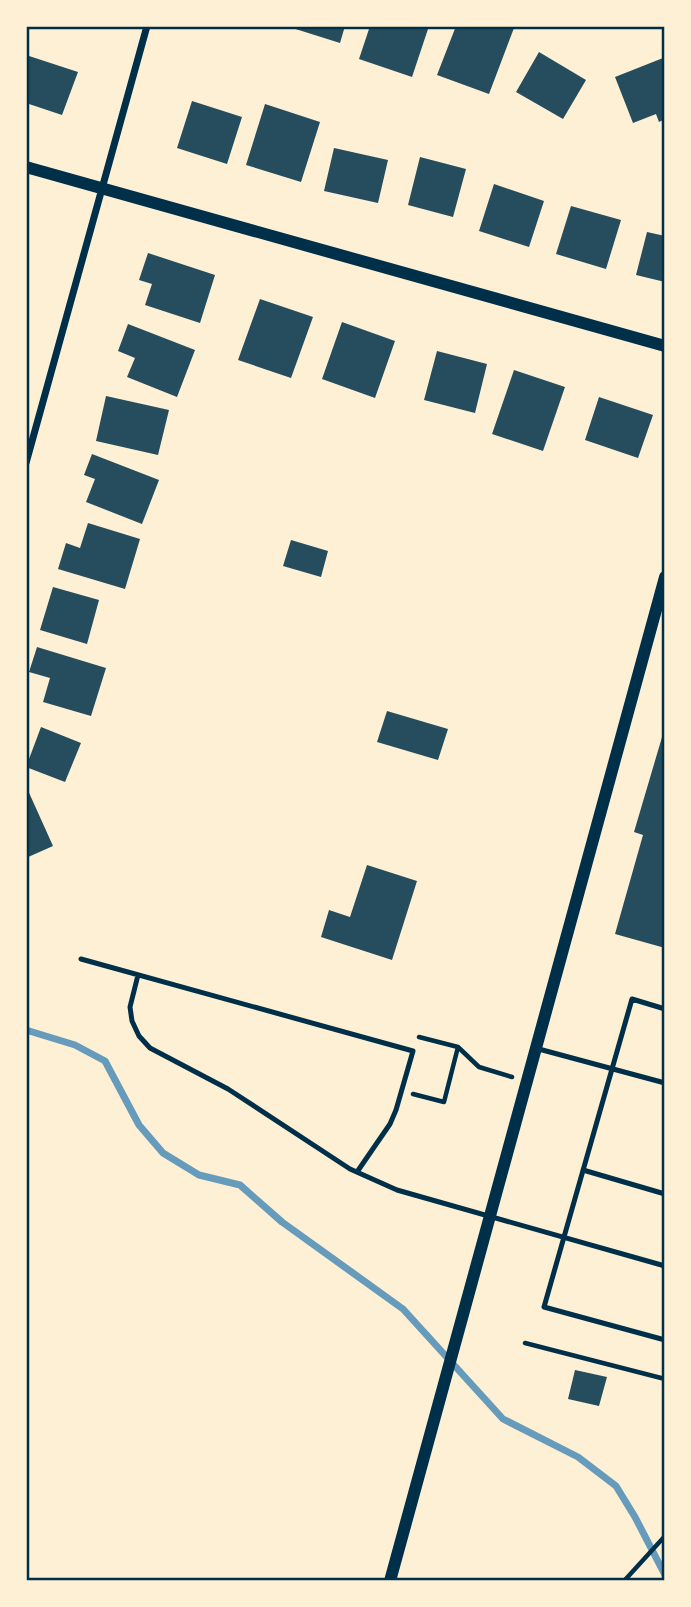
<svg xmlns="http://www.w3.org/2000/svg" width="691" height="1607" font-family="Commissioner,sans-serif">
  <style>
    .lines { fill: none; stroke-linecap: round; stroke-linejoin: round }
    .stream { stroke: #669bbc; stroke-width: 7 }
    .building { fill: #264d5e }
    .path { stroke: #003049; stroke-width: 4.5 }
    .service { stroke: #003049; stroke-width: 5 }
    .minor { stroke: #003049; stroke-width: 7 }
    .tertiary { stroke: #003049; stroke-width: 12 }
    .neatline { fill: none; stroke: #003049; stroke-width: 2.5 }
  </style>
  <rect width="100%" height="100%" fill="#fdf0d5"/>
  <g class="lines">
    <path class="stream" d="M26,1030L75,1045L105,1061L139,1125L163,1153L199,1175L240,1185L282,1222L403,1309L503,1419L578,1457L616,1486L635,1517L665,1575"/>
  </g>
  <path class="building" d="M286,26H345L340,43Z
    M370,26H429L412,77L359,59Z
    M456,26L514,28L489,94L437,75Z
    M539,52L586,80L563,119L516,92Z
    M26,55L78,72L62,115L26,103Z
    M663,58L665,119L659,122L656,114L633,123L615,77Z
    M192,101L242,117L227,164L177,148Z
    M265,104L320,122L301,182L246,165Z
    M334,148L388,160L378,203L324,191Z
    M420,157L466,169L453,217L408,205Z
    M494,184L544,201L529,247L479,231Z
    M571,206L621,220L606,269L556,254Z
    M647,232L665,236V282L636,275Z
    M148,253L215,275L200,323L145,305L152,284L139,280Z
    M260,299L313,317L291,378L238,360Z
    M342,322L395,341L375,398L322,379Z
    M128,324L195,350L177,397L127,377L135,358L118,351Z
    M437,351L487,364L475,413L424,400Z
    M514,370L565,387L543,451L492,434Z
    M106,396L169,410L158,455L96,441Z
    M599,397L653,415L638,458L585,440Z
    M92,454L159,480L142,524L86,502L95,479L84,475Z
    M88,523L140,539L125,589L58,569L66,543L80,548Z
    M291,540L328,551L321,577L283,566Z
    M53,587L99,600L87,644L40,630Z
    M37,647L106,668L91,716L43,702L50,678L29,672Z
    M387,711L448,729L438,760L377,742Z
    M41,727L81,743L65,782L26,767Z
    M665,727V948L615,934L643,835L634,832Z
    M26,786L53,846L26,858Z
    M367,865L417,881L392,960L321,937L329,910L350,917Z
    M575,1370L607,1377L599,1406L568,1399Z"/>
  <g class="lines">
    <path class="path" d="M419,1037L458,1047L479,1067L512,1077
      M413,1094L444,1102L458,1047
      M525,1343L665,1379
      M624,1581L665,1536"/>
    <path class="service" d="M81,959L413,1051L396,1110L390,1124L357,1172
      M138,975L130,1007L132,1021L139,1036L150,1048L228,1089L350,1169L397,1190L665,1266
      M665,1009L632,999L544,1307L665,1340
      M535,1048L665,1083
      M583,1170L665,1194"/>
    <path class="minor" d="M26,463L147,26"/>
    <path class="tertiary" d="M26,167L665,346
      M390,1581L665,577"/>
  </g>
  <rect width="691" height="1607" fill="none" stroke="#fdf0d5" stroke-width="56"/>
  <rect x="28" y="28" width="635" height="1551" class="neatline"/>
</svg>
